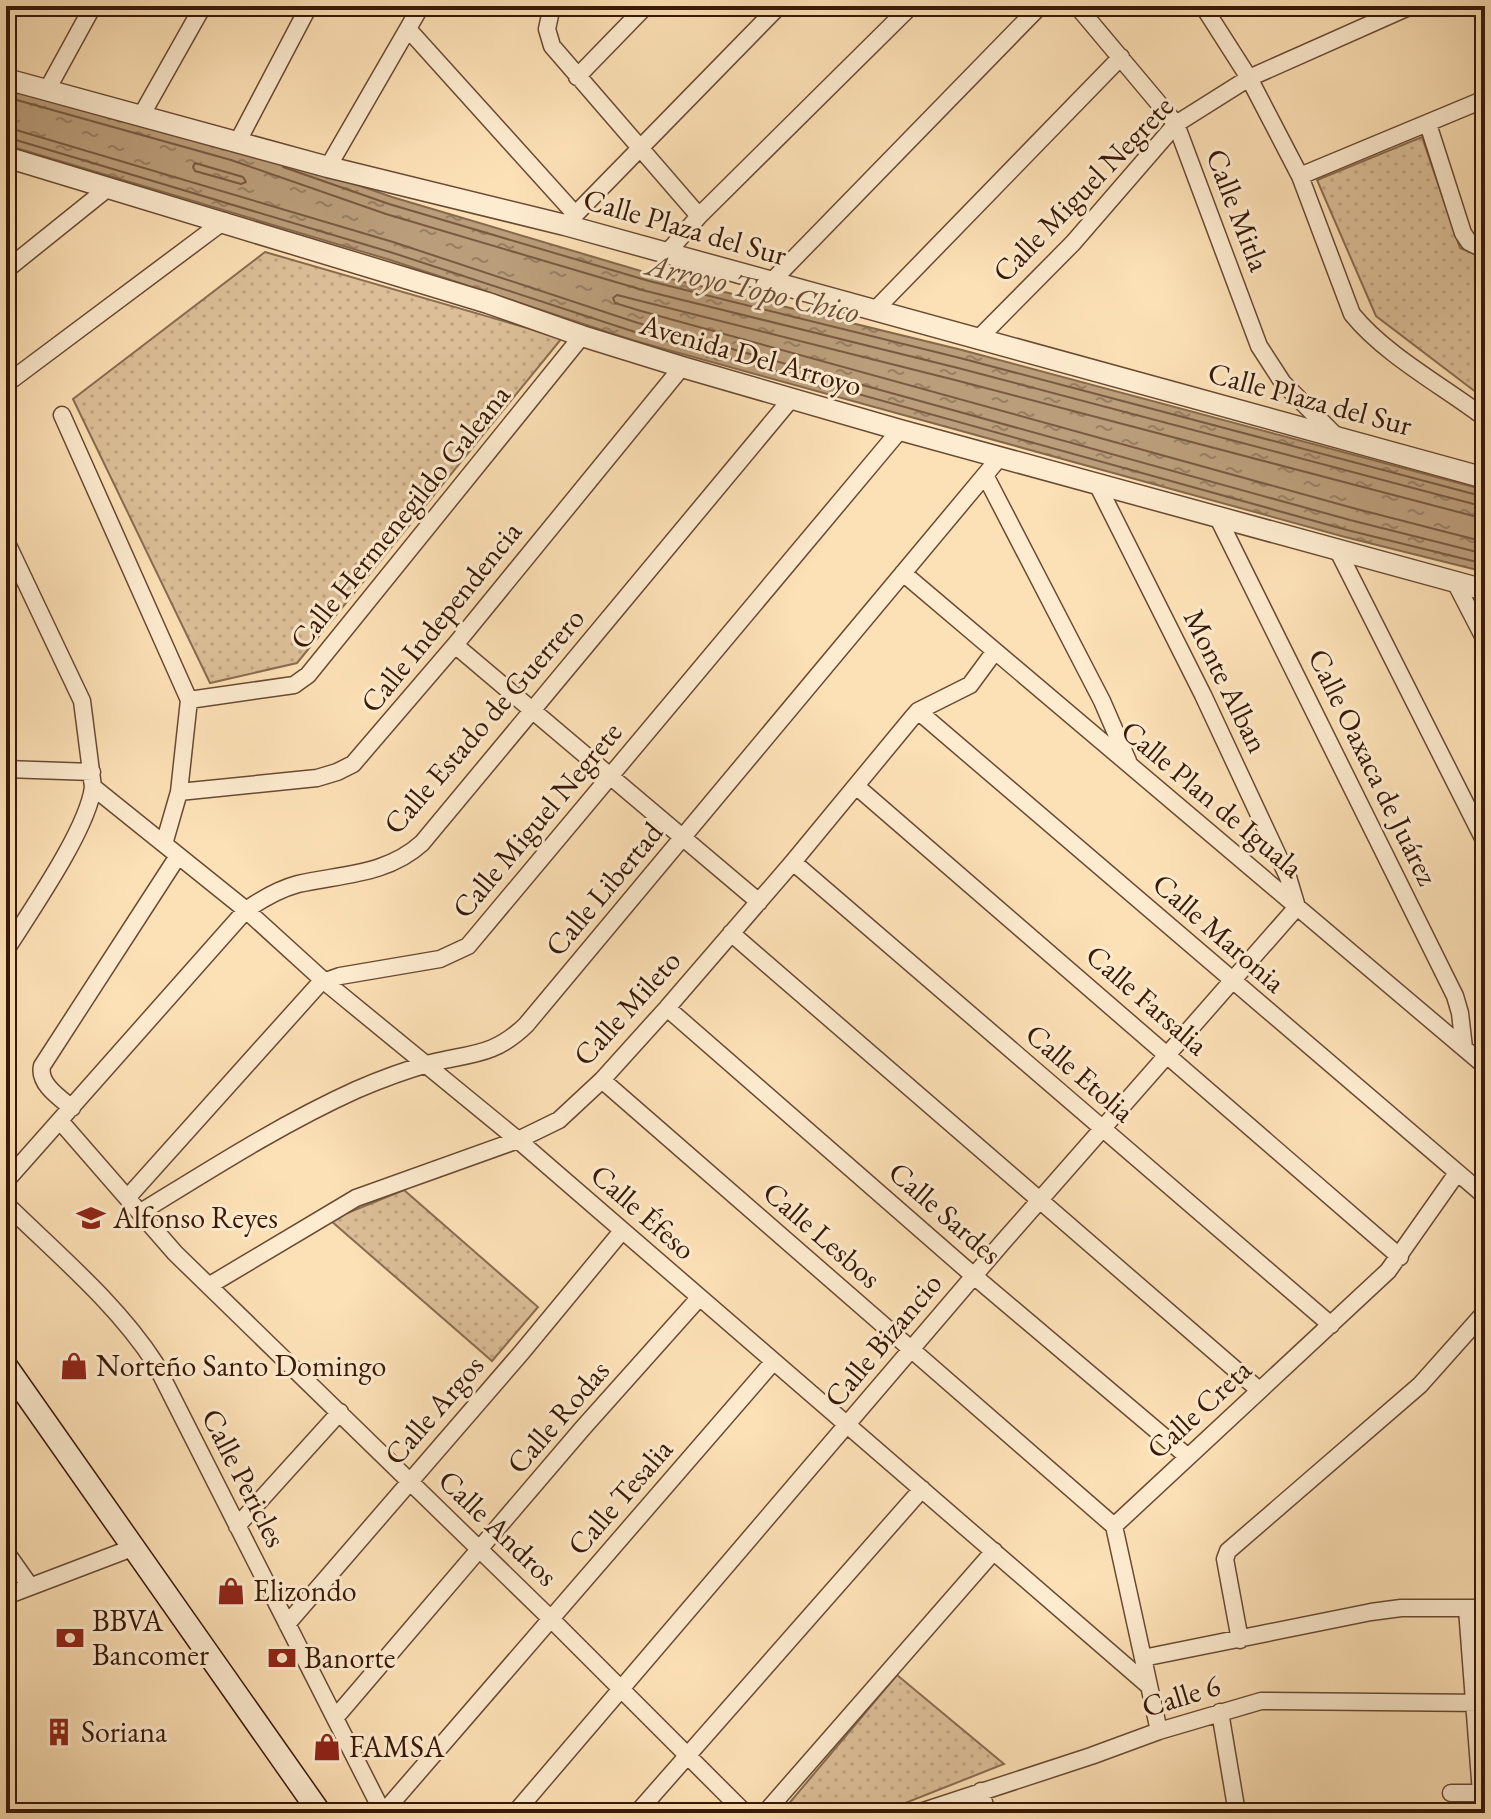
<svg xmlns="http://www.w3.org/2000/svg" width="1491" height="1819" font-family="'EB Garamond',serif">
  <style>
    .park { fill: url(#park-dots); stroke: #8a6c50; stroke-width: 2 }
    .water { fill: url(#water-ripples); stroke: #86684c; stroke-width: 2 }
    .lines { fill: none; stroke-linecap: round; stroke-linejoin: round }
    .shore { stroke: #795a40; stroke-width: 2 }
    .minor-casing { stroke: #694a33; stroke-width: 19 }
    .tertiary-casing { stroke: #694a33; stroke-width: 23 }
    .secondary-casing { stroke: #381807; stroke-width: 25 }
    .minor { stroke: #feecd0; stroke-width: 16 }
    .tertiary { stroke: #feecd0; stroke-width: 20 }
    .secondary { stroke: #feecd0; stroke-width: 22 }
    .labels { text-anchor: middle; stroke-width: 6; stroke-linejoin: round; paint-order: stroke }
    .street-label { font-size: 30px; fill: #381807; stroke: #feecd0 }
    .poi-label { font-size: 30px; fill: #381807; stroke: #feecd0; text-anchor: start }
    .water-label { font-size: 32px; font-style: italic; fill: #6c4d35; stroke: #feecd0 }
  </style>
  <defs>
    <pattern id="park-dots" width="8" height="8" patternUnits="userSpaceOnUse" patternTransform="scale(2)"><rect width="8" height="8" fill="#dcbf98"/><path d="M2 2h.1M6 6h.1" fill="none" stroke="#bea382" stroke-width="1.8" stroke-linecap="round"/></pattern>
    <pattern id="water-ripples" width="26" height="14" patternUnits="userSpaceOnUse" patternTransform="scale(2)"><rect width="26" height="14" fill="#ba9d7a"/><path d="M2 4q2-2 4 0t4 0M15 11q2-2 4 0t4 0" fill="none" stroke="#987f62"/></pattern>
  </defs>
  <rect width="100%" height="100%" fill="#fde1b6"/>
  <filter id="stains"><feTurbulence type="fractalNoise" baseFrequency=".0025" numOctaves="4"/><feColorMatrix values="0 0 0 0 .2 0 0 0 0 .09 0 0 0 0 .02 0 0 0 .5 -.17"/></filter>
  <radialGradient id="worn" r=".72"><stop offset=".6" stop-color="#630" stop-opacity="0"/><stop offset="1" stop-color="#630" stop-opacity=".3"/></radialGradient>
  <path class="park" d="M1422,137L1460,248L1485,258V399L1376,316L1317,180Z
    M265,252L562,338L297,663L210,683L73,399Z
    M404,1190L538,1307L492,1361L330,1220Z
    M897,1675L1004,1764L880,1813H781Z"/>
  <path class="water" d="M6,78L237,143L392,197L651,274L962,350L1485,490V572L1345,537L632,340L387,259L6,145Z"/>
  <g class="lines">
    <path class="shore" d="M6,97L231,160L386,214L646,291L958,368L1485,507
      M6,127L393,242L638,323L1350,520L1485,554
      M6,137L390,252L635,332L1347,530L1485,564
      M195,163L243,177L246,182L241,184L195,171L193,167Z
      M283,167L389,204L649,281L960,358L1485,497
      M1485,519L955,380L617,295L613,298L615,303L641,311L1353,508L1485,542"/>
    <defs>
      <path id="minor" d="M552,6L547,29L552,46L699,216
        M1077,6L1176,124L1259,346L1283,383L1338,438
        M1203,6L1249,78L1300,176L1352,314C1385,355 1443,386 1485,418
        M408,29L575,214
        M577,77L646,6
        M47,90L93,6
        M141,116L203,6
        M1428,124L1463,233L1469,242L1485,250
        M237,143L309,6
        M328,167L421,6
        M1300,176L1485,99
        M565,225L779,6
        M667,253L699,216L911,6
        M6,270L108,188
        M770,283L1040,6
        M874,311L1121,57
        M977,340L1073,243L1176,124L1249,78L1411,6
        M6,384L224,221
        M62,415L189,700L179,792L164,844
        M985,475L1102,701L1128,761
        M1217,516L1455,996L1460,1013L1464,1048
        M6,541L82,701L93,787C88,829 30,912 6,950
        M1337,549L1485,842
        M903,573L1485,1066
        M1455,582L1485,640
        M455,645L759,902
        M189,700L294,685L308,675L582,336
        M918,711L1485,1196
        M6,769L92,772
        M856,786L1400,1257
        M93,787L246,910L324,981L518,1140L1149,1686
        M179,792L317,778L337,772L353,764L455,645L682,367
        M793,862L1331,1325
        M731,933L1259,1390
        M667,1008L974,1276L1188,1457
        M602,1080L1114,1526
        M72,1108C60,1098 38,1084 42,1066L178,856
        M61,1122L175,1253L551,1619L745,1813
        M6,1181L246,910C262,899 279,889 298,884C342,874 387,875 422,843L792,398
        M128,1197L320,983L340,976L440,959L468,946L900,430
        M6,1204C57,1254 116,1303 155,1363L383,1813L773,1362
        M141,1212C211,1169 281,1124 356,1090C379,1080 406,1070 431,1063C472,1053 494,1056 526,1025L1000,457
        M210,1285L356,1198L518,1140L559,1120L602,1080L667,1008L793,862L911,719L918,711L970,685L995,651
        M237,1526L340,1412
        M1114,1526L1388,1271L1457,1173
        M1114,1526L1159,1731
        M6,1552L30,1586
        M6,1596L132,1548
        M1467,1609L1481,1793
        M287,1624L522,1352L622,1231
        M1240,1640L1225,1559L1228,1551L1420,1385L1485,1312
        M1143,1658L1371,1612L1401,1608H1485
        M1220,1712L1237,1813
        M335,1718L582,1429L699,1298
        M981,1791L987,1813
        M1451,1793H1485
        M515,1813L1002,1243L1297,907L1288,877L1203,695L1096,482
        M637,1813L922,1489
        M765,1813L994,1551
        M917,1813L1091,1756L1159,1731L1261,1701L1485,1703"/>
      <path id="tertiary" d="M6,79L328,167L565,225L1485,478
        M6,157L488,303L582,336L682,367L900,430L1485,590"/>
      <path id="secondary" d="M6,1366L320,1813"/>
    </defs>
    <use href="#minor" class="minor-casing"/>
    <use href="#tertiary" class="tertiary-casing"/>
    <use href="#secondary" class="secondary-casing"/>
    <use href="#minor" class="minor"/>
    <use href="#tertiary" class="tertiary"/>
    <use href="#secondary" class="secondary"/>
  </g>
  <defs>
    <symbol id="university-bare" viewBox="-9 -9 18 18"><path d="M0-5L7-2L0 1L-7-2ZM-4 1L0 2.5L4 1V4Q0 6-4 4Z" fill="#8f2418" stroke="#feecd0" stroke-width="2.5" paint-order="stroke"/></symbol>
    <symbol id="shop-bare" viewBox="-9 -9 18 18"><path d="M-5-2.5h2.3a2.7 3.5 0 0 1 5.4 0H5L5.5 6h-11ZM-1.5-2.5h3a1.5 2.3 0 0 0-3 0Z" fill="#8f2418" stroke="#feecd0" stroke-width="2.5" paint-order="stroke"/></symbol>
    <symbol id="bank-bare" viewBox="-9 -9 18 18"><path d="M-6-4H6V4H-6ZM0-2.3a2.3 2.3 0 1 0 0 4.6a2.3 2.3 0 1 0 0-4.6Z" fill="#8f2418" stroke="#feecd0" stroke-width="2.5" paint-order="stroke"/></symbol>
    <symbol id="building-bare" viewBox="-9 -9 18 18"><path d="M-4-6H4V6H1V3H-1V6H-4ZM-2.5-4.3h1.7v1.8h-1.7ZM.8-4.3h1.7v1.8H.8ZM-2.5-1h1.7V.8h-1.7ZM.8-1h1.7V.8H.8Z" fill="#8f2418" stroke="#feecd0" stroke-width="2.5" paint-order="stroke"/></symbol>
  </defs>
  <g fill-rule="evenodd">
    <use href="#university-bare" x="71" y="1198" width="40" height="40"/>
    <use href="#shop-bare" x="54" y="1346" width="40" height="40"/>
    <use href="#shop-bare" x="211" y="1571" width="40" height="40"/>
    <use href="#bank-bare" x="50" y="1618" width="40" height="40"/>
    <use href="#bank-bare" x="262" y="1638" width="40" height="40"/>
    <use href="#building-bare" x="39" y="1712" width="40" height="40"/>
    <use href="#shop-bare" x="307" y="1727" width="40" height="40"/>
  </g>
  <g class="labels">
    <g class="street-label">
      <text transform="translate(1083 189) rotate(-46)" y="10">Calle Miguel Negrete</text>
      <text transform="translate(1238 210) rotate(69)" y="10">Calle Mitla</text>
      <text transform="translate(685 227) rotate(16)" y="10">Calle Plaza del Sur</text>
      <text transform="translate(751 355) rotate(16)" y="10">Avenida Del Arroyo</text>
      <text transform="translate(1310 399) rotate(15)" y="10">Calle Plaza del Sur</text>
      <text transform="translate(400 517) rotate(-51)" y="10">Calle Hermenegildo Galeana</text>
      <text transform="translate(441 617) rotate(-51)" y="10">Calle Independencia</text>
      <text transform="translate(1226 681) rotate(64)" y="10">Monte Alban</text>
      <text transform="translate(484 721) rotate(-49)" y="10">Calle Estado de Guerrero</text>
      <text transform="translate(1373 767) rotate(64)" y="10">Calle Oaxaca de Juárez</text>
      <text transform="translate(1212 799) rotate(40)" y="10">Calle Plan de Iguala</text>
      <text transform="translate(537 820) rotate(-50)" y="10">Calle Miguel Negrete</text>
      <text transform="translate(604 889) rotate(-50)" y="10">Calle Libertad</text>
      <text transform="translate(1219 933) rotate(41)" y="10">Calle Maronia</text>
      <text transform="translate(1147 1000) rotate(41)" y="10">Calle Farsalia</text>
      <text transform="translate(627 1008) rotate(-48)" y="10">Calle Mileto</text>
      <text transform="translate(1080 1073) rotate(41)" y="10">Calle Etolia</text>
      <text transform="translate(643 1212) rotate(41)" y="10">Calle Éfeso</text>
      <text transform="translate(945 1213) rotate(41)" y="10">Calle Sardes</text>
      <text transform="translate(822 1235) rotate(41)" y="10">Calle Lesbos</text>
      <text transform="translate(883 1340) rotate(-50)" y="10">Calle Bizancio</text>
      <text transform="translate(1199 1409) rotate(-43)" y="10">Calle Creta</text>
      <text transform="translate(434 1410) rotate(-49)" y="10">Calle Argos</text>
      <text transform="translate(558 1417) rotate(-49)" y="10">Calle Rodas</text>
      <text transform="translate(244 1478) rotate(63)" y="10">Calle Pericles</text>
      <text transform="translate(620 1497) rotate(-49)" y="10">Calle Tesalia</text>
      <text transform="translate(498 1528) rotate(44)" y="10">Calle Andros</text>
      <text transform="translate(1181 1696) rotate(-17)" y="10">Calle 6</text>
    </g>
    <g class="poi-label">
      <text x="113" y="1228">Alfonso Reyes</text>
      <text x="96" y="1376">Norteño Santo Domingo</text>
      <text x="253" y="1601">Elizondo</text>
      <text x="92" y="1631">BBVA<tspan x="92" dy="34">Bancomer</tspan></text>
      <text x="304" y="1668">Banorte</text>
      <text x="81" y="1742">Soriana</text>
      <text x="349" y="1757">FAMSA</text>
    </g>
    <g class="water-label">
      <text transform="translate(753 288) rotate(13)" y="11">Arroyo Topo Chico</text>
    </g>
  </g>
  <rect width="1491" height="1819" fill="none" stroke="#fde1b6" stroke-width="32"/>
  <rect x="8" y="8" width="1475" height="1803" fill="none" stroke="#381807" stroke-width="4"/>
  <rect x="16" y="16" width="1459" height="1787" fill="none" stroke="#381807" stroke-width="2"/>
  <rect width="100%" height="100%" filter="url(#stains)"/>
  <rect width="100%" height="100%" fill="url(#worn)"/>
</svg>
